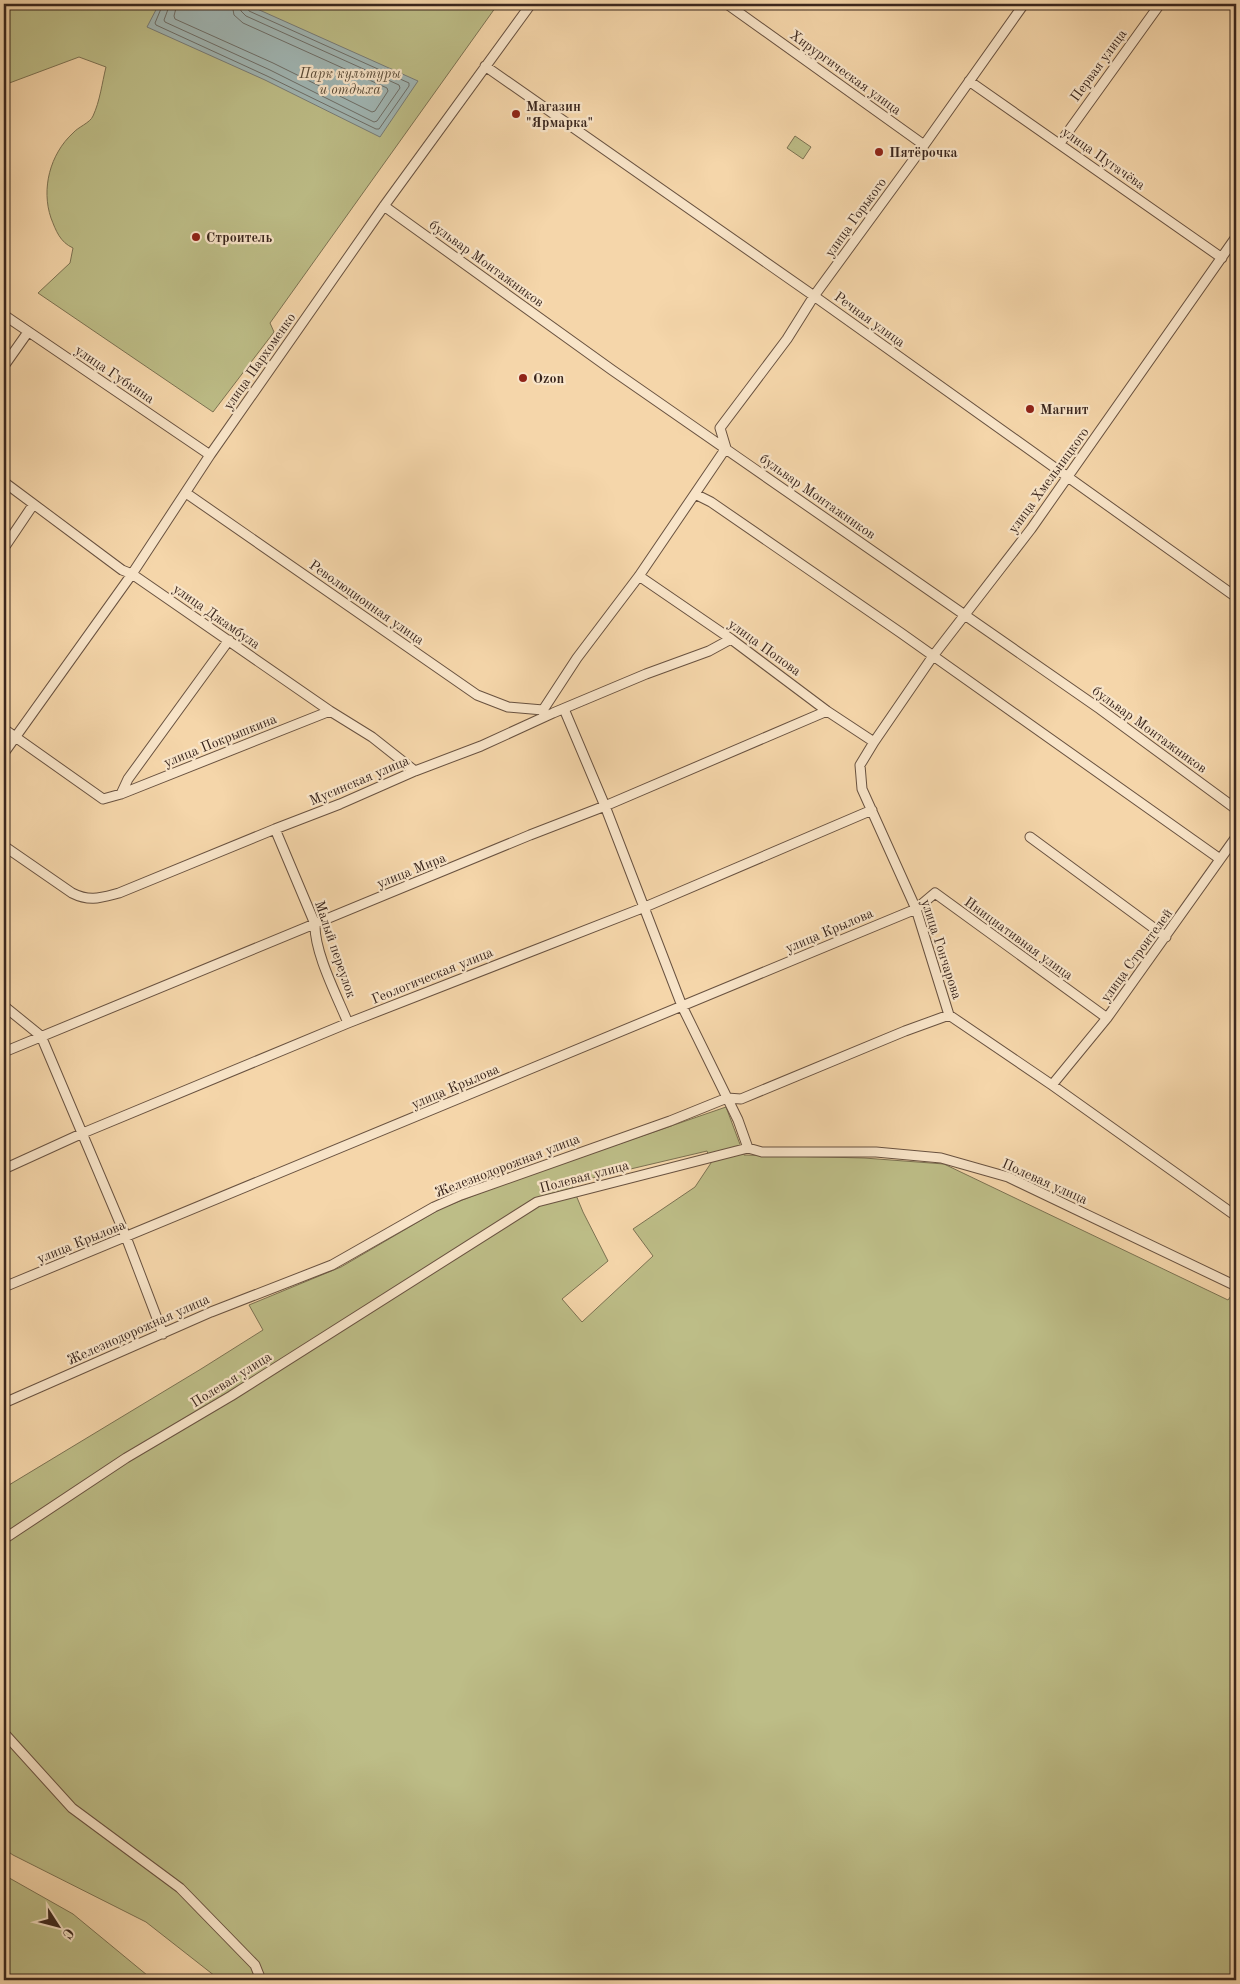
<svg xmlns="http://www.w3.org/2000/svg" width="1240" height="1984" font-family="'Old Standard TT',serif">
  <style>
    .green { fill: #bdbd87; stroke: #7c7252; fill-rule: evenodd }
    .water { fill: #a0b6b4; stroke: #777c78 }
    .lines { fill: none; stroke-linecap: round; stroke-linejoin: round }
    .shore { stroke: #6d6e68; stroke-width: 1 }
    .minor-casing { stroke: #695240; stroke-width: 11 }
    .minor { stroke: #f8e4c8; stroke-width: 9 }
    .poi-dot { fill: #8f2418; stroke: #f8e4c8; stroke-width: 2 }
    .labels { text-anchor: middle; stroke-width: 4.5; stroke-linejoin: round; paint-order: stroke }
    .street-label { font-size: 14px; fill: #3a261d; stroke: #f8e4c8 }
    .park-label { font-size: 14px; font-style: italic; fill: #5b4c38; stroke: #f8e4c8 }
    .poi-label { font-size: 14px; font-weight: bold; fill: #3a261d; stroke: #f8e4c8; text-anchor: start }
  </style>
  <rect width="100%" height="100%" fill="#f5d6aa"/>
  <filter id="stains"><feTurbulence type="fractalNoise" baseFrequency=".004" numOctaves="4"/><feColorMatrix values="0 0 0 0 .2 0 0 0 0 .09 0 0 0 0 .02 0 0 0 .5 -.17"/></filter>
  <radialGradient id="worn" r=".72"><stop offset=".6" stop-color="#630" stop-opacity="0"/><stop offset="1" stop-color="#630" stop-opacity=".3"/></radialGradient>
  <path class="green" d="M4,4H498L270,323L274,332L213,412L38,293L70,263L73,248C60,242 56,231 51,218C41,189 50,154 73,133C78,127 90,123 93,116C100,101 102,83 106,67L79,57L4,85Z
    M795,136L811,147L803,159L787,148Z
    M726,1107L744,1155L864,1158L944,1164L1228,1300L1236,1289V1980H220L146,1922L13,1855L4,1849V1488L201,1369L263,1330L249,1305L341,1267L442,1208L503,1184ZM707,1151L711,1163L695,1187L633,1229L653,1256L582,1322L562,1299L608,1261L583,1212L571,1183Z
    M4,1875L73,1914L153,1980H4Z"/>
  <path class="water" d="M159,4H246L418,81L380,137L265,80L147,27Z"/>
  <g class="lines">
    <path class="shore" d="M163,4L155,23L156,25L267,76L376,129H379L409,86V83L249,11L246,4
      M170,4L164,20L165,22L270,70L374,122L377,121L400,88L399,85L246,16L241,11L239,4
      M177,4L174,16L175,19L273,63L372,112L375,111L388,91L387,88L243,23L234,15L232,4"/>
    <defs>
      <path id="minor" d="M727,4L924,145
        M485,66L814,296L1236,597
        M969,81L1222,258
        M1060,143L1160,4
        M384,206L612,370L1100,709L1236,809
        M1236,237L1031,529L933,656L874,742L860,765L862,789L916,909L949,1015L1052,1085L1236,1216
        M4,315L210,455
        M4,366L28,332
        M4,482L122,570L132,574L330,711L372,737L415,771
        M186,493L477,695L508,707L543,710
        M695,494L711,502L901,633L1220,859
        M4,548L33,505
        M639,576L731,639L827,711L874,742
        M564,709L605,806L682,1006L738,1120L748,1148
        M544,717L543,710L577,658L639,576L726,448L720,428L787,339L814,296L917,155L1024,4
        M4,729L103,799L121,794L330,711
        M4,753L132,574L210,455L384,206L531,4
        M121,794L128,779L229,640
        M275,829L315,924C314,952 337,996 348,1023
        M1030,837L1166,937
        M4,846L72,893C90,902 100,898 119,893L275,829L340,804L415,771L481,746L553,713L646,674L709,651L731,639
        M4,1006L41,1036L126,1237L163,1334
        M4,1052L530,835L605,806L827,711
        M1052,1085L1107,1018L1236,837
        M4,1169L83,1133L348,1023L645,907L872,810
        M4,1287L916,909L935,893L1107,1018
        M4,1403L211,1312L332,1265L434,1207L461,1195L670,1121L727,1098L741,1099L905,1031L949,1015
        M4,1539L126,1458L231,1396L537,1202L748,1148L762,1152H876L941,1158L1008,1177L1236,1286
        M4,1733L72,1808L180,1888L255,1965L261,1980"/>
    </defs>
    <use href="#minor" class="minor-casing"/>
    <use href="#minor" class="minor"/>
  </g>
  <g class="poi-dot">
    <circle cx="516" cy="114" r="5"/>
    <circle cx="879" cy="152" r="5"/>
    <circle cx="196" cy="237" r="5"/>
    <circle cx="523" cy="378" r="5"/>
    <circle cx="1030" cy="409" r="5"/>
  </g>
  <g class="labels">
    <g class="street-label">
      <text transform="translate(1098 65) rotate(-54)" y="5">Первая улица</text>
      <text transform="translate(846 72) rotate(36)" y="5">Хирургическая улица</text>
      <text transform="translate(1104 158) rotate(35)" y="5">улица Пугачёва</text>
      <text transform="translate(855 217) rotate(-54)" y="5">улица Горького</text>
      <text transform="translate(487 263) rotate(36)" y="5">бульвар Монтажников</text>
      <text transform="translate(870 319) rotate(36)" y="5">Речная улица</text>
      <text transform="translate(259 361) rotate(-55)" y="5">улица Пархоменко</text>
      <text transform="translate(115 374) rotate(34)" y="5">улица Губкина</text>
      <text transform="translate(1048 480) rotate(-54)" y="5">улица Хмельницкого</text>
      <text transform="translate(818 496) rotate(35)" y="5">бульвар Монтажников</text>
      <text transform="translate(367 602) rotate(35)" y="5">Революционная улица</text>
      <text transform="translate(217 616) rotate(35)" y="5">улица Джамбула</text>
      <text transform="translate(765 647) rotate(36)" y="5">улица Попова</text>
      <text transform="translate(1150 729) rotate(36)" y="5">бульвар Монтажников</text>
      <text transform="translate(220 740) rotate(-22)" y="5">улица Покрышкина</text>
      <text transform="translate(359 780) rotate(-23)" y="5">Мусинская улица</text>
      <text transform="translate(411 870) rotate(-22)" y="5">улица Мира</text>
      <text transform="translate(829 930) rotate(-23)" y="5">улица Крылова</text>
      <text transform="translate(1019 938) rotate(36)" y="5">Инициативная улица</text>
      <text transform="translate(336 949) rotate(71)" y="5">Малый переулок</text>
      <text transform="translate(942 949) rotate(72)" y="5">улица Гончарова</text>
      <text transform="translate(1136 955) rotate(-54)" y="5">улица Строителей</text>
      <text transform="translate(432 975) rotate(-22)" y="5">Геологическая улица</text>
      <text transform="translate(455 1086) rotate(-23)" y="5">улица Крылова</text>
      <text transform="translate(507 1165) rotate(-21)" y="5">Железнодорожная улица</text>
      <text transform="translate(584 1176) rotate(-15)" y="5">Полевая улица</text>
      <text transform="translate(1045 1181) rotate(24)" y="5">Полевая улица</text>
      <text transform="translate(81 1241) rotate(-22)" y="5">улица Крылова</text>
      <text transform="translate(138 1329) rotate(-24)" y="5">Железнодорожная улица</text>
      <text transform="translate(231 1379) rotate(-32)" y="5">Полевая улица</text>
    </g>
    <g class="park-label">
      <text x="350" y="78">Парк культуры<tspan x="350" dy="16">и отдыха</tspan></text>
    </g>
    <g class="poi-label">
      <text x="526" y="111">Магазин<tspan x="526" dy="16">"Ярмарка"</tspan></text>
      <text x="889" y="157">Пятёрочка</text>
      <text x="206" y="242">Строитель</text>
      <text x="533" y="383">Ozon</text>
      <text x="1040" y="414">Магнит</text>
    </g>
  </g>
  <rect width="1240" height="1984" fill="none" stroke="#f5d6aa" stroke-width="20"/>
  <rect x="5" y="5" width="1230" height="1974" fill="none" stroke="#3a261d" stroke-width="2.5"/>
  <rect x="10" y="10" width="1220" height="1964" fill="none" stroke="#3a261d"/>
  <g transform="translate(58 1926) rotate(126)" stroke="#f8e4c8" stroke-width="4" paint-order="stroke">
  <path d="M0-4L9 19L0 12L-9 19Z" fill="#3a261d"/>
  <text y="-8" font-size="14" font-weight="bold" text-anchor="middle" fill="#3a261d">С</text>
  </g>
  <rect width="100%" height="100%" filter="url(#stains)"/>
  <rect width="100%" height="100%" fill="url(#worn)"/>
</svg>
